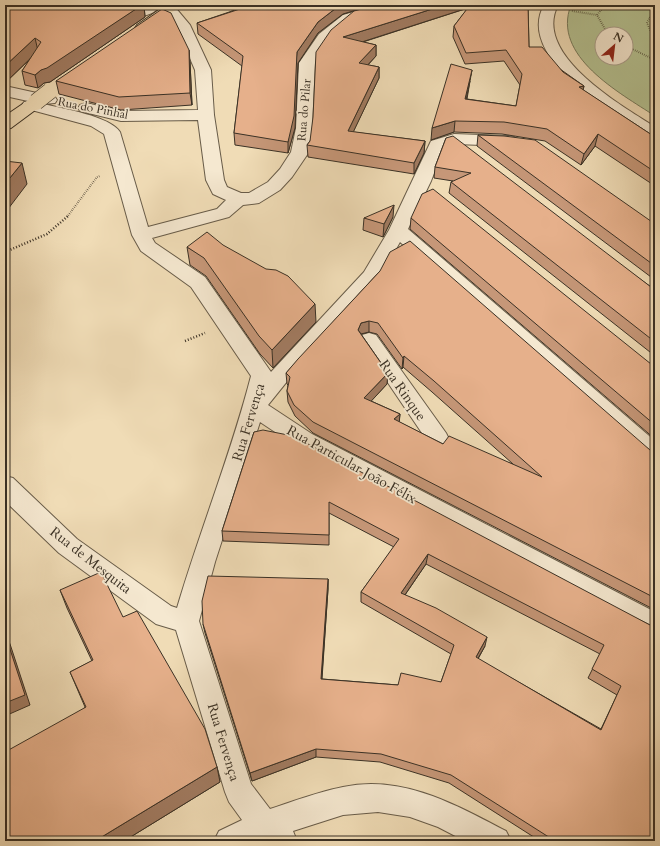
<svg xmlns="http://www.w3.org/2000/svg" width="660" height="846" font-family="Cardo,serif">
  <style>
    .green { fill: #b5c292; stroke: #787a5c; fill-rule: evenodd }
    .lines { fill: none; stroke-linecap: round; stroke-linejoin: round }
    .minor-casing { stroke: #685c49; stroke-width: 2 }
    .major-casing { stroke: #3a3125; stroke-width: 2 }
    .path-far1 { stroke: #3a3125; stroke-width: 2; stroke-dasharray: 0.5 1.5; stroke-linecap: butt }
    .path { stroke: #3a3125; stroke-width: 2.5; stroke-dasharray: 1 2; stroke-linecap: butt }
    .minor { fill: #f5e8d0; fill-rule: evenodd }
    .major { fill: #f0dcb6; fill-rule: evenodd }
    .major-bridge-casing { stroke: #3a3125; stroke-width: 17; stroke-linecap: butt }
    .major-bridge { stroke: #f0dcb6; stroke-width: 16 }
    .wall { fill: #c69778; stroke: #3a3125; fill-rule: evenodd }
    .shaded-wall { fill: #a17b61; stroke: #3a3125 }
    .building { fill: #e6b08b; stroke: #3a3125; fill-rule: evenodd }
    .labels { text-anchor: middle; stroke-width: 3.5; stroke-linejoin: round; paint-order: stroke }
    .far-street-label { font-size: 12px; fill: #3a3125; stroke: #f5e8d0 }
    .street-label { font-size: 14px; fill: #3a3125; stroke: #f5e8d0 }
  </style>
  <rect width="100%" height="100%" fill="#f0dcb6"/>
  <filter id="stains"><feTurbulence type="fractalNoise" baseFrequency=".005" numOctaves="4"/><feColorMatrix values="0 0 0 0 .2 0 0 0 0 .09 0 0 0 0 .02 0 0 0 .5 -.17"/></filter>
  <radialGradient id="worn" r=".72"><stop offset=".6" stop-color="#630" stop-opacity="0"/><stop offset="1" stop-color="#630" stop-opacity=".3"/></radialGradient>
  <path class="green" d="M571,5H655V116C620,93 551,56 571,5ZM602,34H626V58H602Z"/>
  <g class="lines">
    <defs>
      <path id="minor" d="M144,5H161C155,14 139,21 131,10L133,7Z
        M170,5L174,6L190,25L211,70L214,115L224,180L227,187L241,193H249L268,182L280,169L291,152L296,128L299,63L319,34L343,15L378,5H401L399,8L353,21L330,40L315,63L312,128L309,152L292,177L280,190L259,203L243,205L229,217L152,238L155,243L205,277L271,372L364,272L389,230L431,141L454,134L508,136L514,137L516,141L514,145L508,146L456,144L444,148L431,181L408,229L655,441V463L647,460L400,242L378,281L297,369L268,405L312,434L655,612V637L646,633L296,446L260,422L215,562L199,621L251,784L270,809C294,801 318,792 343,787C402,774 456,805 506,831L511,841H465L438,827L410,817L378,812L343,815L293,831L297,841H214L219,831L242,820L229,802L225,792L176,630L156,624L59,553L5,501V476L13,478L77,539L171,606L177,608C200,530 231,454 251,376L191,287L141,251L132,235L104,134L91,126L24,108L22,105L24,102L28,101L5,96V86L55,97L57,100L55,103L44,104C63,109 110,116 120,132L148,227L217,209L226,200L213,194L206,180L198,120L121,121L80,111L78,108L80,105L86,103L121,111L198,110L195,70L176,26L162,9L164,6Z
        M544,5H558C532,55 621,105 655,127V139L649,138C614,115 515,57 544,5Z
        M369,333L376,335L446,433L449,439L446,445L438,448L430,445L359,340L362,335Z"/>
      <path id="major" d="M166,5H182L147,31L142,32L137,31L135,28L137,25Z
        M36,97L42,99L44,102L42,105L11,128L5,129V116L30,99Z"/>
    </defs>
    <use href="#minor" class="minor-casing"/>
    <use href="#major" class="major-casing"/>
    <path class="path-far1" d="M226,5L234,13
      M605,5L597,15L605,29L610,34
      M572,11L597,15
      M655,14L650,17L647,23L655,40V53
      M626,46L655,60
      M67,217L97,177L100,176"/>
    <path class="path" d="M5,252L47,234L68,216
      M185,341L205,333"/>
    <use href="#minor" class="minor"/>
    <use href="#major" class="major"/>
    <defs>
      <path id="major-bridge" d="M36,102L50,91"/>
    </defs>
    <use href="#major-bridge" class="major-bridge-casing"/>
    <use href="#major-bridge" class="major-bridge"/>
  </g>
  <path class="wall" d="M5,5H144L145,17L50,82L44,83L38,88L25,85L22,71L30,59L5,83Z
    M234,5H373L343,14L318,33L298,63L295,128L288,153L235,145L234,133L242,66L198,34L197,23L238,9Z
    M377,5H528L529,47L584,86L583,90L655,137V186L595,146L581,165L545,141L502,134L454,132L431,140L470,81L467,99L516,106L520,85L504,61L465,64L453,37L454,26L468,8L363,42L376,45V56L368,65L379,67V78L353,132L425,141L424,153L414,174L308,157L307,145L310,141Z
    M190,62L192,105L121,110L59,94L56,81Z
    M478,135L655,224V280L477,146Z
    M446,138L651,287L655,288V356L449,193L451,182L453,181L434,178L435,167Z
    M393,217L383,237L363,230L364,218Z
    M411,218L651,364L655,366V439L410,229Z
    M187,247L316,322L273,368L260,354L206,276L190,265Z
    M380,271L650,450L655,452V610L313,433L295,416L288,402L287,391L288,385L287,384L286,373ZM369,332L377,334L402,369L403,367L432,392L513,464L443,444L399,422L400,414L371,401L387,384L388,373L361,334Z
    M254,432L650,625L655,841H540L449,783L380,762L316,757L252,781L205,633L203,624L328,579V589L322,679L398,685L441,682L451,654L361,602V592L394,547L329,513V545L223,541L222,531ZM426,564L600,654L588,678L617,695L601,729L478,659L485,646L405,595Z
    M60,590L123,617L217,767L220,782L124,841H5L85,707L70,672L92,661L67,608Z"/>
  <path class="shaded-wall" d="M142,5H144L145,17L50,82L44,83L38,88L35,75L41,70Z
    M340,5H373L343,14L318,33L298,63L295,128L288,153V142L297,52L318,22Z
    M445,5H477L343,48V37Z
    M35,38L38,51L5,83V66Z
    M376,45V56L359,74V63Z
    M189,50L190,62L192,105L190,93Z
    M379,67V78L348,143V131Z
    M472,70L470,81L464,110L465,99Z
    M584,86L581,98L579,87Z
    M455,121L454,132L431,140L432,128Z
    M598,134L595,146L581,165L584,154Z
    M425,141L424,153L414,174V163Z
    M22,163L27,184L5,213V184Z
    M394,205L393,217L383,237L384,224Z
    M315,304L316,322L273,368L272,350Z
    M369,321V332L361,334L358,330L361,323Z
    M404,356L403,367L402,369L403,358Z
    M388,373L387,384L364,409V398Z
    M400,414L399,425L394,419Z
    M428,554L426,564L400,602L401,593Z
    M328,579V589L321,688V679Z
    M5,634L10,644L30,705L5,716Z
    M487,637L485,646L473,667L476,657Z
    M316,749V757L252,781L250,773Z
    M217,767L220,782L124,841H95Z"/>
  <path class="building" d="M5,5H142L47,68L41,70L35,75L22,71L41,42L35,38L5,66Z
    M244,5H340L318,22L297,52L294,116L288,142L234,133L243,56L197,23L246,7Z
    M377,5H445L343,37L376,45L359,63L379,67L348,131L425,141L414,163L307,145L310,141L313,117L316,52L331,30L354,11Z
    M470,5H528L529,47H542L563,72L584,86L579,87L655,137V172L598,134L584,154L547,129L504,122L455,121L432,128L451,64L472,70L465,99L516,106L522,74L506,50L466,53L454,26Z
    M162,9L171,13L189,50L190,93L119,97L56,81Z
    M478,135L504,136L535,140L655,224V266Z
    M453,136L651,287L655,288V342L451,182L471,173L435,167L446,138Z
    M5,161L22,163L5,184Z
    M433,189L651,364L655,366V425L411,218L422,194Z
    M394,205L384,224L364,218Z
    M207,232L223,245L266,269L276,270L288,276L315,304L272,350L259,336L204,258L187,247Z
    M410,241L650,450L655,452V598L313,422L294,405L287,391L290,377L286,373L298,359L380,271L390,252ZM369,321L378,323L403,358L404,356L434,381L542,477L449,436L443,444L394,419L400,414L364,398L388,373L358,330L361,323Z
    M263,430L293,436L650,625L655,626V841H555L451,775L381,754L316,749L250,773L203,624L202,601L208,576L328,579L321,679L398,685L401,673L441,682L454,645L361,592L399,539L329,502V535L222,531L254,432ZM428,554L604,645L592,669L621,686L601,730L476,657L487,637L436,608L401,593Z
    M101,572L123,617L137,611L205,729L217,767L95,841H5V752L86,707L70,672L93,660L60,590Z
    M5,634L25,695L5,703Z"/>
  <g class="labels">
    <g class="far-street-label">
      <text transform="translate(93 108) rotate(11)" y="4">Rua do Pinhal</text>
      <text transform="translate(304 110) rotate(-85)" y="4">Rua do Pilar</text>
    </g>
    <g class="street-label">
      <text transform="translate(403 390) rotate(55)" y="5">Rua Rinque</text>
      <text transform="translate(248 422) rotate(-73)" y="5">Rua Fervença</text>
      <text transform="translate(352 464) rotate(29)" y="5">Rua Particular João Félix</text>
      <text transform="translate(91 560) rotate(38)" y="5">Rua de Mesquita</text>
      <text transform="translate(224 742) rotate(73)" y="5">Rua Fervença</text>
    </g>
  </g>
  <rect width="660" height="846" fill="none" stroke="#f0dcb6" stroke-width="20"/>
  <rect x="6" y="6" width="648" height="834" fill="none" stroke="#3a3125" stroke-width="2"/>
  <rect x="10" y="10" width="640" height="826" fill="none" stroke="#3a3125"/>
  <g transform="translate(614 46) rotate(28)"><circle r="19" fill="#f5e8d0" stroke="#aa9f8c"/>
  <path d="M0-3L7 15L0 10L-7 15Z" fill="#8f2418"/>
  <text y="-6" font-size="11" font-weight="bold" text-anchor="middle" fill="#3a3125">N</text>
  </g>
  <rect width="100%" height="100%" filter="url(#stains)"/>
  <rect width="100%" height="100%" fill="url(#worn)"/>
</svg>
